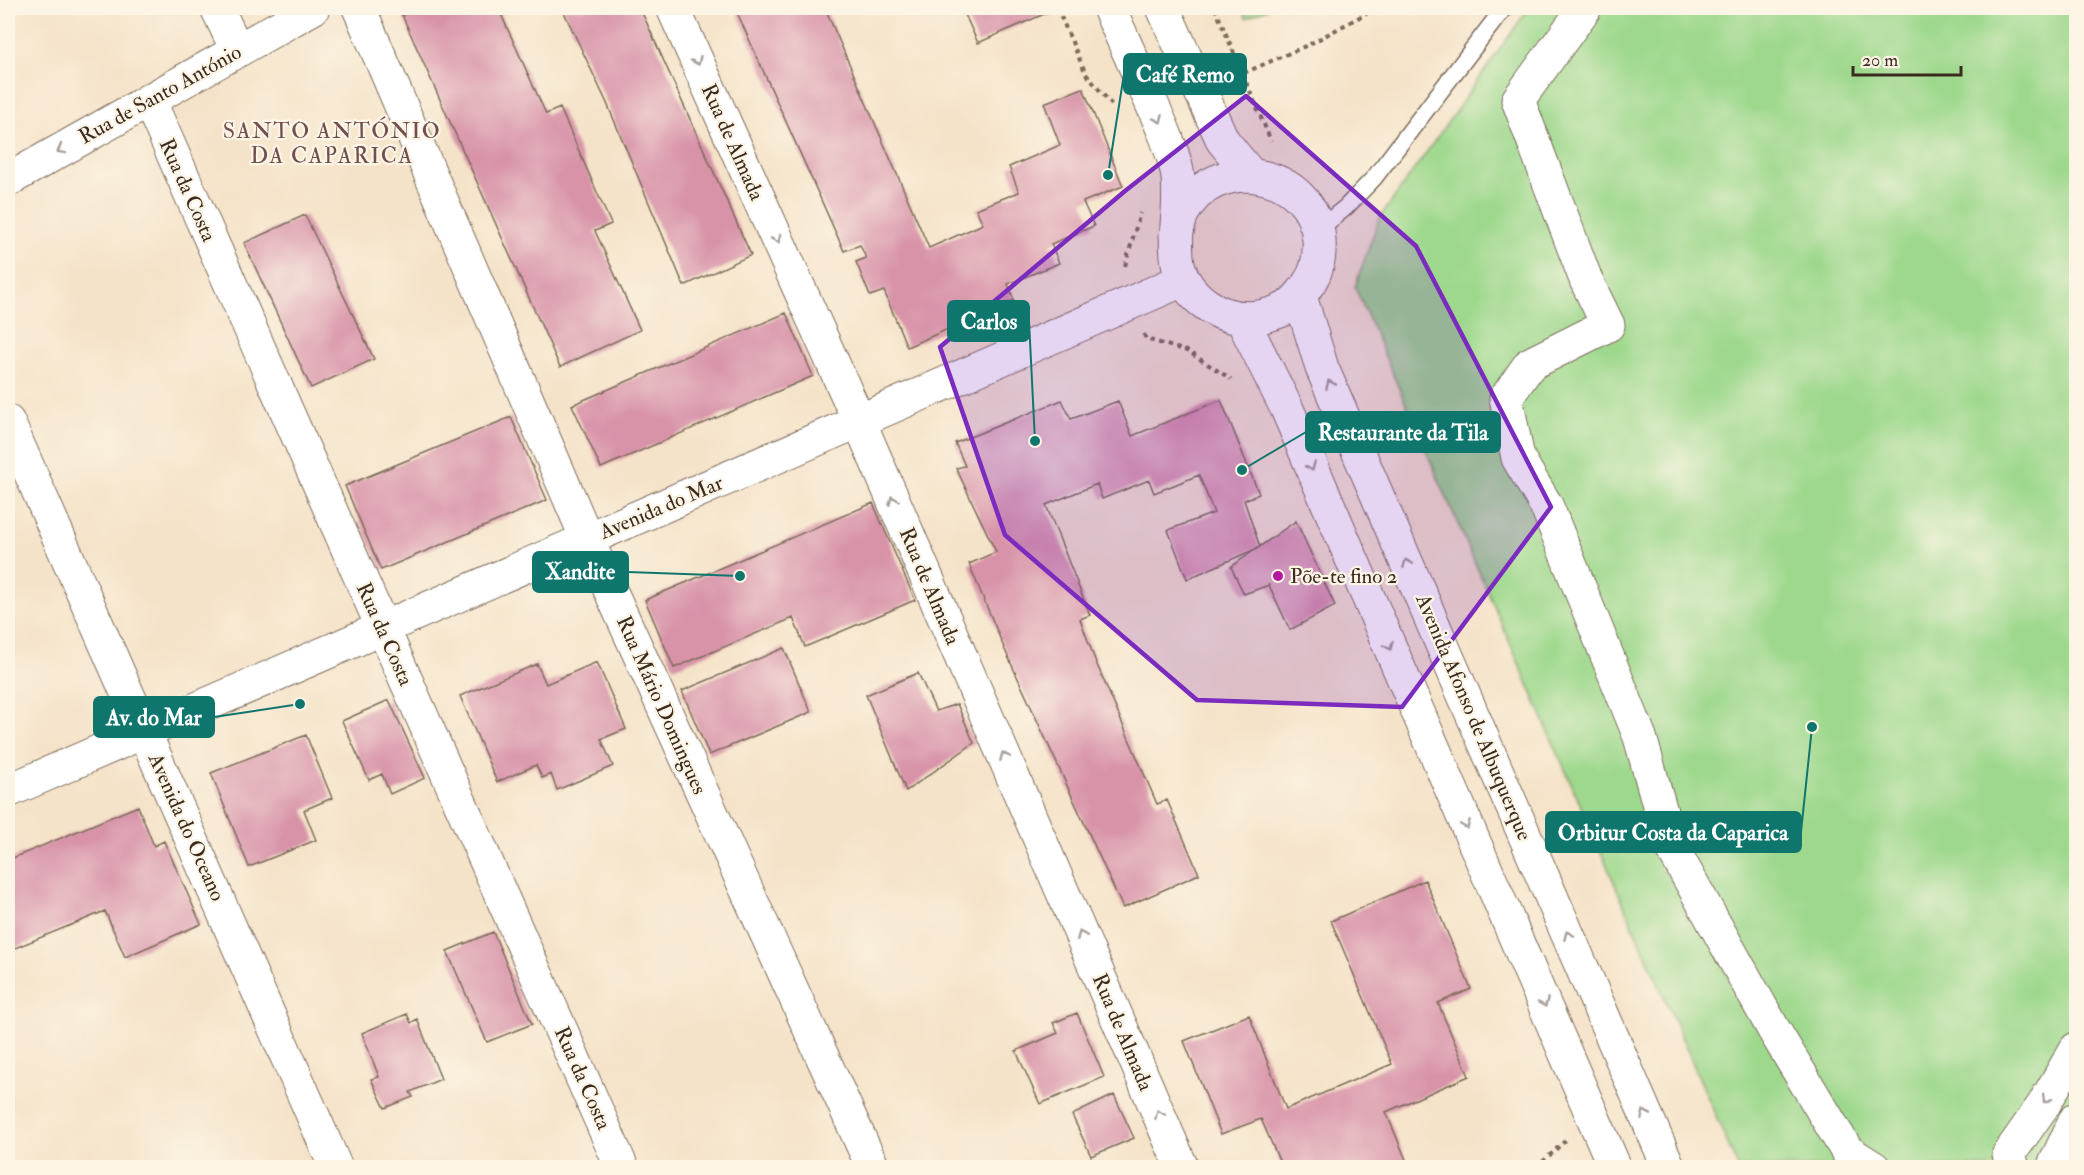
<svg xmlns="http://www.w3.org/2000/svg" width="2084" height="1175" font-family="'IM FELL Double Pica',serif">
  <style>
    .green { fill: #9dd88c; stroke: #6c8155; stroke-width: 1.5 }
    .building { fill: #d893a9 }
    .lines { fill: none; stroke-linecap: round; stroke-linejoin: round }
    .service-casing { stroke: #7c6b5a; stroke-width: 19 }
    .minor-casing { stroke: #7c6b5a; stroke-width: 35 }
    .primary-casing { stroke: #7c6b5a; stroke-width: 35 }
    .path { stroke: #7c6b5a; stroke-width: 4; stroke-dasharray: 4.5 4.5; stroke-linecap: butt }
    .service { stroke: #fff; stroke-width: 16 }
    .minor { stroke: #fff; stroke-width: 33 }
    .primary { stroke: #fff; stroke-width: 33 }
    .oneway { stroke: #a79f9a }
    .marked { fill: #7b2cbf; fill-opacity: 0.2; stroke: #7b2cbf; stroke-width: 4.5; stroke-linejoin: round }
    .poi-dot { fill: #b5179e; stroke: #fcf5e5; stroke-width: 2 }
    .labels { text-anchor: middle; stroke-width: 4.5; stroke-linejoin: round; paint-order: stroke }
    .street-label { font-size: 21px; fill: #3b2a1e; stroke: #fcf5e5 }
    .poi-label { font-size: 21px; fill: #3b2a1e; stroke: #fcf5e5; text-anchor: start }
    .neighbourhood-label { font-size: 22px; letter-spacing: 1.5px; fill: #724f4f; stroke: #fcf5e5 }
    .leader { fill: none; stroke: #0f766e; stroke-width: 2 }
    .callout-dot { fill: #0f766e; stroke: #fcf5e5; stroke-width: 2 }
    .callout { fill: #0f766e; stroke: #0f766e; stroke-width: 2 }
    .callout-label { font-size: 22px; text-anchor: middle; font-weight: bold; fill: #fff }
  </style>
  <rect width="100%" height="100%" fill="#fcf5e5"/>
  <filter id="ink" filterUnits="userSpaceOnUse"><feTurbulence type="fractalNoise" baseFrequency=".0167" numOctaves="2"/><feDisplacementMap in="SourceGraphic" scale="12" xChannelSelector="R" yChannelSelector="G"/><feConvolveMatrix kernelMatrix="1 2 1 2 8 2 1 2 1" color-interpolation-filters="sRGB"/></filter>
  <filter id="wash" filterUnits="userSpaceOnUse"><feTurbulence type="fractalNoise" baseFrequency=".008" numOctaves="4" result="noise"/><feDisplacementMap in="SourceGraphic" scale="24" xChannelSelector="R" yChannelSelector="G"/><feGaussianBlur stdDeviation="1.35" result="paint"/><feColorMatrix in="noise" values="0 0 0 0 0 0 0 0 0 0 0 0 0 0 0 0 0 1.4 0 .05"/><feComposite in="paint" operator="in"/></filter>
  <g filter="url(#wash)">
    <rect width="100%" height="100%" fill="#f5e3c9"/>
    <path class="green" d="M1242,8H1269L1246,18Z
      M1529,8H2076V1167H1738L1355,287L1379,219Z"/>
    <g id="blocks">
      <path class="building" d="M419,8H514L501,14L546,114L560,108L611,224L595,231L640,330L560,367L402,15Z
        M562,8H640L751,255L684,286L606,101Z
        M735,8H825L929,248L983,224L976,209L1019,192L1009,167L1060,145L1044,103L1083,88L1123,186L1083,202L1094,226L1051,244L1059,263L1008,284L1014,300L907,347L884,291L870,296L856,262L866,258L860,245L844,251Z
        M962,8H1050L1051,11L978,43Z
        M305,215L374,359L311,388L244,243Z
        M786,313L813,376L601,468L572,405Z
        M1062,400L1071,419L1118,401L1132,436L1221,400L1259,494L1244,500L1260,547L1187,579L1168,530L1214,513L1199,475L1154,493L1149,480L1102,499L1097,484L1046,505L1090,615L1080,619L1095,660L1157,804L1167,800L1199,874L1123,908L1005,650L969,564L996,552L956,468L965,466L955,443Z
        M511,417L547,500L381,570L345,486Z
        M873,503L915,600L805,647L793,618L674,668L645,600Z
        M1296,521L1335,606L1290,630L1269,585L1244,594L1231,567Z
        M784,648L811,712L709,755L682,691Z
        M597,662L626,729L601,739L613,766L557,790L551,774L542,778L536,765L497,782L460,696L537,664L546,684Z
        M918,673L936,711L957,704L974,743L906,791L866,695Z
        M389,700L425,778L390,794L382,774L369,780L342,721Z
        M306,735L332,798L304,810L316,840L249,867L211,773Z
        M138,806L154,846L164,841L201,924L125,957L105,911L8,951V860Z
        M1425,880L1471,989L1438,1003L1469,1076L1386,1112L1407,1162L1394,1167H1282L1261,1119L1221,1134L1184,1041L1249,1015L1286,1109L1392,1064L1331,921Z
        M493,932L532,1024L487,1042L447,951Z
        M1077,1013L1104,1077L1040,1104L1016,1051L1058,1033L1053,1023Z
        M407,1014L411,1023L417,1019L441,1079L410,1092L413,1097L385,1108L371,1079L379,1077L362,1033Z
        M1114,1095L1134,1138L1091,1156L1072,1115Z"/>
    </g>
  </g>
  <g filter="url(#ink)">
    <use href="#blocks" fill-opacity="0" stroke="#7c6b5a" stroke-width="1.5"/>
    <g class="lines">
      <defs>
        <path id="service" d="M1318,230L1346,207L1374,178L1504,8"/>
        <path id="minor" d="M217,8L237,50
          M359,8L587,539L873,1168
          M673,8L859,421L1182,1168
          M1585,8L1518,100L1586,280L1608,325L1530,364L1506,398L1518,458L1547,507L1640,737L1670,844L1774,1030L1847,1151L1874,1168
          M149,100L622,1168
          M8,180L313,8
          M8,422L336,1168
          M8,791L1183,280
          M2013,1168L2009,1154L2044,1104L2076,1049
          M2053,1168L2076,1119"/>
        <path id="primary" d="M1109,8C1122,37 1135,66 1148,95C1159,120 1171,145 1177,171C1186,220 1156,270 1207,305C1230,321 1255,321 1280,311C1293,306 1302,294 1309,283C1318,270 1320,255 1319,240C1313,169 1214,151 1182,214C1179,221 1178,229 1176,236
          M1163,8L1223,141L1250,174
          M1300,296L1322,368L1669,1168
          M1242,319L1287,409L1615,1168"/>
      </defs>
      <use href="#service" class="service-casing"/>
      <use href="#minor" class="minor-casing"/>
      <use href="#primary" class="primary-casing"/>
      <path class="path" d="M1057,8L1086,74L1112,105
        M1215,8L1271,141
        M1244,73L1308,45L1376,8
        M1125,266L1140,213
        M1144,334L1146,339L1187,351L1231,379
        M1536,1168L1566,1140"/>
      <use href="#service" class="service"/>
      <use href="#minor" class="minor"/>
      <use href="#primary" class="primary"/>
    </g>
    <defs><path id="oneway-chevron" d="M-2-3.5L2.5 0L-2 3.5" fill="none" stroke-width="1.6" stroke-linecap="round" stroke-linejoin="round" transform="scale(1.5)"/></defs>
    <g class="oneway">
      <use href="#oneway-chevron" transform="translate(697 61) rotate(66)"/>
      <use href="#oneway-chevron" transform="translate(1159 119) rotate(66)"/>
      <use href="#oneway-chevron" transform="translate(61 150) rotate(151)"/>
      <use href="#oneway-chevron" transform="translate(777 239) rotate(66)"/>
      <use href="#oneway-chevron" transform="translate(1330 384) rotate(-114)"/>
      <use href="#oneway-chevron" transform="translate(1311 467) rotate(67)"/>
      <use href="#oneway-chevron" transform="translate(893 500) rotate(-113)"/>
      <use href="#oneway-chevron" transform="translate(1407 563) rotate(-113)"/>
      <use href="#oneway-chevron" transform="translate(1389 646) rotate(67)"/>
      <use href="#oneway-chevron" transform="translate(1004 756) rotate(-113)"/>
      <use href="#oneway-chevron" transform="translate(1466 825) rotate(67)"/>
      <use href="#oneway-chevron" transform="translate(1081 935) rotate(-113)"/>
      <use href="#oneway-chevron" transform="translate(1568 935) rotate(-113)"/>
      <use href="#oneway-chevron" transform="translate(1544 1003) rotate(67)"/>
      <use href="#oneway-chevron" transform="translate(2046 1099) rotate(122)"/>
      <use href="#oneway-chevron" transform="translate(1159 1114) rotate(-113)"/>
      <use href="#oneway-chevron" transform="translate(1645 1114) rotate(-114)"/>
    </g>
  </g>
  <path class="marked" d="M1246,96L1416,246L1551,507L1402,707L1197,700L1005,535L940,347L1125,191Z"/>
  <circle class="poi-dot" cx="1278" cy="576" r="6"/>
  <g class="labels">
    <g class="street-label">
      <text transform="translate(160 94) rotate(-29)" y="7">Rua de Santo António</text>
      <text transform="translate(733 142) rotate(66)" y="7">Rua de Almada</text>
      <text transform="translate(188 190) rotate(66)" y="7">Rua da Costa</text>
      <text transform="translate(661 507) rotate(-23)" y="7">Avenida do Mar</text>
      <text transform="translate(930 586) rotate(67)" y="7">Rua de Almada</text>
      <text transform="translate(385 634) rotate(66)" y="7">Rua da Costa</text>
      <text transform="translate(662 705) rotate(66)" y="7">Rua Mário Domingues</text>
      <text transform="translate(1474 717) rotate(67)" y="7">Avenida Afonso de Albuquerque</text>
      <text transform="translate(187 827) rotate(66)" y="7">Avenida do Oceano</text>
      <text transform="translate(1123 1032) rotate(67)" y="7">Rua de Almada</text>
      <text transform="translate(583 1078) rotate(66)" y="7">Rua da Costa</text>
    </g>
    <g class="poi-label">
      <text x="1290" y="583">Põe-te fino 2</text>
    </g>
    <g class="neighbourhood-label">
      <text x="332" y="138">SANTO ANTÓNIO<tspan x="332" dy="25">DA CAPARICA</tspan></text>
    </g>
  </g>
  <path class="leader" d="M1108 175L1124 74M1035 441L1029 321M1242 470L1306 432M740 576L628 572M300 704L214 717M1812 727L1801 832"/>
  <g class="callout-dot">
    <circle cx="1108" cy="175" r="6"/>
    <circle cx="1035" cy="441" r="6"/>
    <circle cx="1242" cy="470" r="6"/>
    <circle cx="740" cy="576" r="6"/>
    <circle cx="300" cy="704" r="6"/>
    <circle cx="1812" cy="727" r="6"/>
  </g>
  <g class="callout">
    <rect x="1124" y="54" width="122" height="40" rx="6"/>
    <rect x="948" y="301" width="81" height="40" rx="6"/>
    <rect x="1306" y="412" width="194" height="40" rx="6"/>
    <rect x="533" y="552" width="95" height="40" rx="6"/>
    <rect x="94" y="697" width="120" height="40" rx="6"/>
    <rect x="1546" y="812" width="255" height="40" rx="6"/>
  </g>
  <g class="callout-label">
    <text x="1185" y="82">Café Remo</text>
    <text x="989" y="329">Carlos</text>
    <text x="1403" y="440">Restaurante da Tila</text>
    <text x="580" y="579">Xandite</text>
    <text x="154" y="725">Av. do Mar</text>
    <text x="1673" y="840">Orbitur Costa da Caparica</text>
  </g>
  <rect width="2084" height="1175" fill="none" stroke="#fcf5e5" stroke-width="30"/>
  <path d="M1853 66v9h108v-9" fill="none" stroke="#3b2a1e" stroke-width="3"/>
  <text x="1862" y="66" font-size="18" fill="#3b2a1e" stroke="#fcf5e5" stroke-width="4.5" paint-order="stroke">20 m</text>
</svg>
